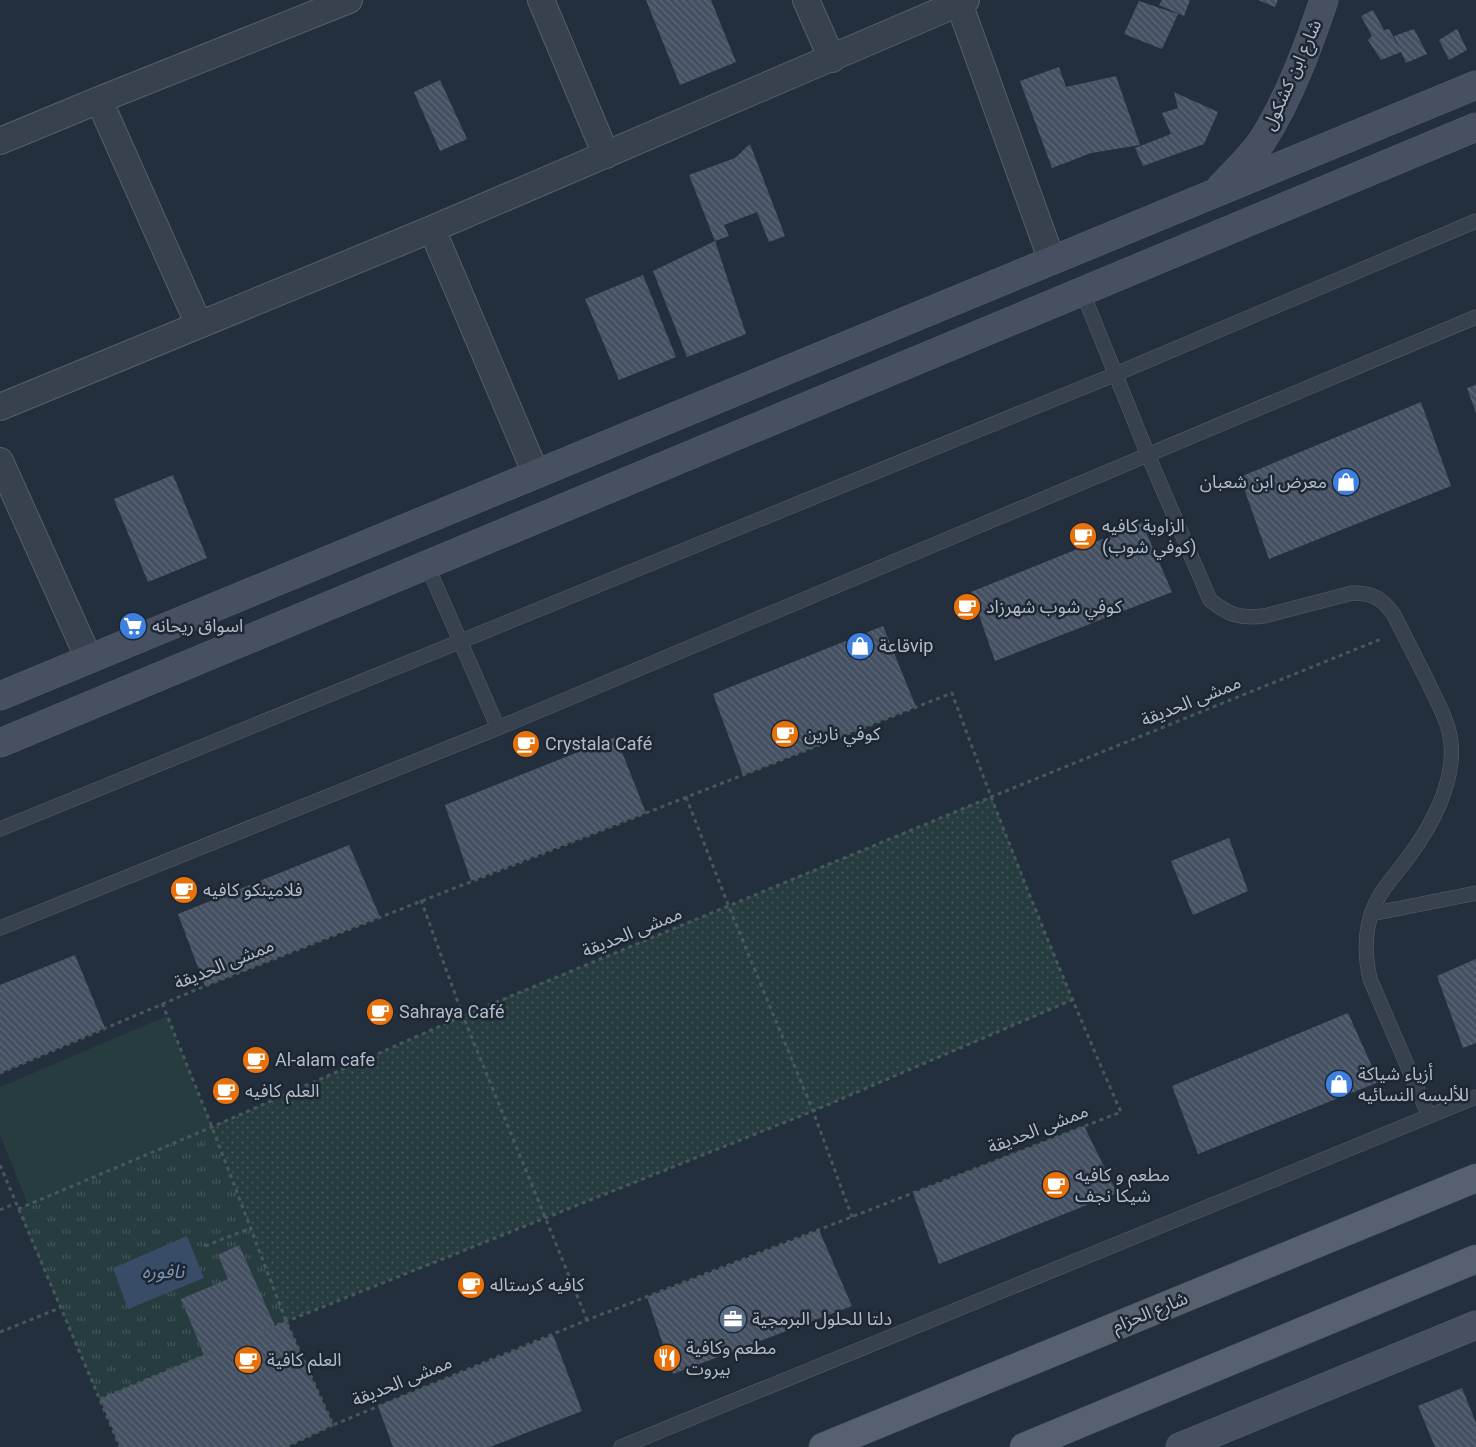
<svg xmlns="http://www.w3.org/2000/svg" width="1476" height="1447" font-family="Roboto,'Noto Sans Arabic',sans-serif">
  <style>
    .grass { fill: url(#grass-tufts) }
    .park { fill: url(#park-dots) }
    .garden { fill: #263c3f }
    .water { fill: #394c67 }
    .building { fill: url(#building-back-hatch) }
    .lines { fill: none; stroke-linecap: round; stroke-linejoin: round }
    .lane-casing { stroke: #565f6c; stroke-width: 15 }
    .street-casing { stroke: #565f6c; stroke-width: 28 }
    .secondary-casing { stroke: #565f6c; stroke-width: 29 }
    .primary-casing { stroke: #414a57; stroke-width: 29 }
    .path { stroke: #44595c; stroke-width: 3; stroke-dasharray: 4 4; stroke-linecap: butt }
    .lane { stroke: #38414e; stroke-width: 14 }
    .street { stroke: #38414e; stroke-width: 26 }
    .secondary { stroke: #465061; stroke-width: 28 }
    .primary { stroke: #56606e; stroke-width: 28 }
    .labels { text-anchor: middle; stroke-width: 5; stroke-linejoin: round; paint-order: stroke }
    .street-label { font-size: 18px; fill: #b4bcc9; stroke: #1d2633 }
    .poi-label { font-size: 18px; fill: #b4bcc9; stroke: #1d2633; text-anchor: start }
    .water-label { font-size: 19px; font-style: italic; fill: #7c92b1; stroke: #1d2633 }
  </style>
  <defs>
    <pattern id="grass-tufts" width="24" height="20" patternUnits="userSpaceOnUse" patternTransform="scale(1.25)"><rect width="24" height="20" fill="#263c3f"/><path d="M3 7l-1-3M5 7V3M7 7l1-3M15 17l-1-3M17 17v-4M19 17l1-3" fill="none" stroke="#435659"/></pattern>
    <pattern id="park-dots" width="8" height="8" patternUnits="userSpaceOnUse" patternTransform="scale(1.25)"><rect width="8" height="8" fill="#263c3f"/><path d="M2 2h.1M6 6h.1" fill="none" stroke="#435659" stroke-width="1.8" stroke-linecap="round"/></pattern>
    <pattern id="building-back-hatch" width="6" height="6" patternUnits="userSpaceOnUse" patternTransform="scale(1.25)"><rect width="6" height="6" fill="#455162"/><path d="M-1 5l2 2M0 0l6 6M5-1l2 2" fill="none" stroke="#5d6877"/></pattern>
  </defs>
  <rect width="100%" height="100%" fill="#242f3e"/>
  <path class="grass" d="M212,1127L286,1321L100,1399L18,1209Z"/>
  <path class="park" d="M991,797L1072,1000L813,1111L286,1321L212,1127L463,1016Z"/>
  <path class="garden" d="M167,1016L212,1127L29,1207L0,1135V1087Z"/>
  <path class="water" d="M187,1236L204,1278L128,1309L113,1268Z"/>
  <path class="building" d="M646,0H711L736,62L680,85Z
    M1162,0H1190L1184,16L1159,5Z
    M1258,0H1278L1275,7Z
    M1139,1L1178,14L1162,49L1124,34Z
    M1373,10L1384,30L1389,29L1400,49L1394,36L1414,29L1427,54L1406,63L1401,52L1381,60L1368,40L1372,36L1361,16Z
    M1457,29L1467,50L1449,60L1439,40Z
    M1059,67L1066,87L1116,76L1140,145L1091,153L1052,168L1020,81Z
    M440,80L467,139L440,151L414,92Z
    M1174,92L1218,112L1204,144L1143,166L1135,148L1171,134L1162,113L1178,108Z
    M750,144L785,236L769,242L757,212L724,225L729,236L715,241L689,175L735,158Z
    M715,241L746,334L687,357L653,271Z
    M643,275L676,357L619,380L585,299Z
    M1476,385V413L1467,388Z
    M1421,402L1451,486L1269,559L1240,477Z
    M173,475L207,558L148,582L114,499Z
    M1142,523L1172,592L995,661L971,592Z
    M883,626L916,707L743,775L713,694Z
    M616,737L646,813L471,881L445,805Z
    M1229,838L1248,891L1193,915L1171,861Z
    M349,845L380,917L205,986L178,914Z
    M75,955L105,1028L0,1073V985Z
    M1476,959V1043L1463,1048L1437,976Z
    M1348,1013L1379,1082L1198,1154L1172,1086Z
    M1084,1126L1117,1193L939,1264L913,1193Z
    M819,1230L852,1306L673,1374L647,1297Z
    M239,1245L275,1326L286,1321L333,1425L286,1447H120L100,1399L204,1355L181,1299L228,1279L218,1255Z
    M553,1335L582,1411L490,1447H393L378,1406Z
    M1462,1388L1476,1423V1447H1435L1418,1406Z"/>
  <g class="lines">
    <defs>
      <path id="lane" d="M1082,291L1148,455L1210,600C1229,615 1240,619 1264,616L1352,593C1373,593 1382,598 1394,615C1405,637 1416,658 1427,680C1436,700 1449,721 1451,743C1455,782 1432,825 1410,855C1396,875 1378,891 1371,915C1364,937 1365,957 1370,979L1429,1116
        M427,565L498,728
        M0,829L1116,374L1476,221
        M1371,914L1476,893
        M0,928L498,728L1476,317
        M621,1447L1476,1097"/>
      <path id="street" d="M541,0L606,155
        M806,0L832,59
        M959,3L1052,261
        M99,100L199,325
        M0,141L99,100L349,0
        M432,229L536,474
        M0,407L432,229L966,0
        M0,461L89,659"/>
      <path id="secondary" d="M1221,187C1235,172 1251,157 1262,141C1289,99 1308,47 1324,0
        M0,696L1476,85
        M0,743L1476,127
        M1180,1447L1476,1325"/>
      <path id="primary" d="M823,1447L1476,1178
        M1024,1447L1476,1259"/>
    </defs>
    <use href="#lane" class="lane-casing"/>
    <use href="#street" class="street-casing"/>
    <use href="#secondary" class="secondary-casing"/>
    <use href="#primary" class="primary-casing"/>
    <path class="path" d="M686,797L729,907L813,1111L852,1217
      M421,900L463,1016L587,1320
      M0,1073L205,986L952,693C1004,834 1060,974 1121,1112L587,1320L333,1425L286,1321L212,1127L162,1003
      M0,1165L120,1447
      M18,1209L212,1127L463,1016L991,797L1381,639
      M0,1210L16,1203
      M205,1246L251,1228
      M0,1332L60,1308
      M100,1399L275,1326L813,1111L1072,1000
      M286,1447L333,1425"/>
    <use href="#lane" class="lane"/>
    <use href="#street" class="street"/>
    <use href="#secondary" class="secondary"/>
    <use href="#primary" class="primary"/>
  </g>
  <defs>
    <symbol id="shop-disc" viewBox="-11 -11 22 22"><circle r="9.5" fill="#3f7fe0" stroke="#1d2633"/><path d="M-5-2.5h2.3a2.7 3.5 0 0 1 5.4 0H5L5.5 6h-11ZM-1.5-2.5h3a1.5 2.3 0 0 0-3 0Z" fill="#fff"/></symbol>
    <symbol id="cafe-disc" viewBox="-11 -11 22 22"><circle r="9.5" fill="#e8710a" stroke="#1d2633"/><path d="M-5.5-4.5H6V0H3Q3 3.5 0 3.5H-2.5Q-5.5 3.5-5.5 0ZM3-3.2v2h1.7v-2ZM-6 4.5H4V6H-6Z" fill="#fff"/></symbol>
    <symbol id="supermarket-disc" viewBox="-11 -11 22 22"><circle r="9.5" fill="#3f7fe0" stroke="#1d2633"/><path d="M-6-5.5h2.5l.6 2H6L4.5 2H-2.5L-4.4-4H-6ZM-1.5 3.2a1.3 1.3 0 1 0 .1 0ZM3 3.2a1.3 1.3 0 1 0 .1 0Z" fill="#fff"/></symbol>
    <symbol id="office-disc" viewBox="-11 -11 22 22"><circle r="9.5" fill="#5c6f8a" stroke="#1d2633"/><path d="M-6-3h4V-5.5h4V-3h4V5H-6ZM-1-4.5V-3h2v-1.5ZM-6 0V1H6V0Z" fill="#fff"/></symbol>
    <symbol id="restaurant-disc" viewBox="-11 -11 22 22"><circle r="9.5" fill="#e8710a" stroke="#1d2633"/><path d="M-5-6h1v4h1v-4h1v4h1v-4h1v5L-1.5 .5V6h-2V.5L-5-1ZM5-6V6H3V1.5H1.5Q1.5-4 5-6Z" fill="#fff"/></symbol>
  </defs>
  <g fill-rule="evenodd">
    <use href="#shop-disc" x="1330" y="466" width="32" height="32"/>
    <use href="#cafe-disc" x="1067" y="520" width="32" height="32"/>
    <use href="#cafe-disc" x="951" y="591" width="32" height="32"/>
    <use href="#supermarket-disc" x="117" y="610" width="32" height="32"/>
    <use href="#shop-disc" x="844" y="630" width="32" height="32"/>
    <use href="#cafe-disc" x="769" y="718" width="32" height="32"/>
    <use href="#cafe-disc" x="510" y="728" width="32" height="32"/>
    <use href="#cafe-disc" x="168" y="874" width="32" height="32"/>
    <use href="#cafe-disc" x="364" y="996" width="32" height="32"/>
    <use href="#cafe-disc" x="240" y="1044" width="32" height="32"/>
    <use href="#shop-disc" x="1323" y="1068" width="32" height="32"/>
    <use href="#cafe-disc" x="210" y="1075" width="32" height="32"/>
    <use href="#cafe-disc" x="1040" y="1169" width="32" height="32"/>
    <use href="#cafe-disc" x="455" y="1269" width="32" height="32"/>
    <use href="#office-disc" x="717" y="1303" width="32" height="32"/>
    <use href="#restaurant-disc" x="651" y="1342" width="32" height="32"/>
    <use href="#cafe-disc" x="232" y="1344" width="32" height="32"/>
  </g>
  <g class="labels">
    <g class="street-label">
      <text transform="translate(1292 75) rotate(-66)" y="6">شارع ابن كشكول</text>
      <text transform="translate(1191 701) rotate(-22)" y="6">ممشى الحديقة</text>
      <text transform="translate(632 932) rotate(-22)" y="6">ممشى الحديقة</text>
      <text transform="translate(224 964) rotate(-22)" y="6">ممشى الحديقة</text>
      <text transform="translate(1038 1129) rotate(-21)" y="6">ممشى الحديقة</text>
      <text transform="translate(1150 1312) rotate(-22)" y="6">شارع الحزام</text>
      <text transform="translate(402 1381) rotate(-22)" y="6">ممشى الحديقة</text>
    </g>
    <g class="poi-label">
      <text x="1327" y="488" text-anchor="end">معرض ابن شعبان</text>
      <text x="1102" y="532">الزاوية كافيه<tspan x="1102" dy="21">(كوفي شوب)</tspan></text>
      <text x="986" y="613">كوفي شوب شهرزاد</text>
      <text x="152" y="632">اسواق ريحانه</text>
      <text x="879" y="652">قاعةvip</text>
      <text x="804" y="740">كوفي نارين</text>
      <text x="545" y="750">Crystala Café</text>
      <text x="203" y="896">فلامينكو كافيه</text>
      <text x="399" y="1018">Sahraya Café</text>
      <text x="275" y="1066">Al-alam cafe</text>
      <text x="1358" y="1080">أزياء شياكة<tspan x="1358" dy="21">للألبسه النسائيه</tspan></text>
      <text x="245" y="1097">العلم كافيه</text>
      <text x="1075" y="1181">مطعم و كافيه<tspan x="1075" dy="21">شيكا نجف</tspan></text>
      <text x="490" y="1291">كافيه كرستاله</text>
      <text x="752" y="1325">دلتا للحلول البرمجية</text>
      <text x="686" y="1354">مطعم وكافية<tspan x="686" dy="21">بيروت</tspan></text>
      <text x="267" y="1366">العلم كافية</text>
    </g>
    <g class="water-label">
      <text x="163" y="1278">نافوره</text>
    </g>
  </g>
</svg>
